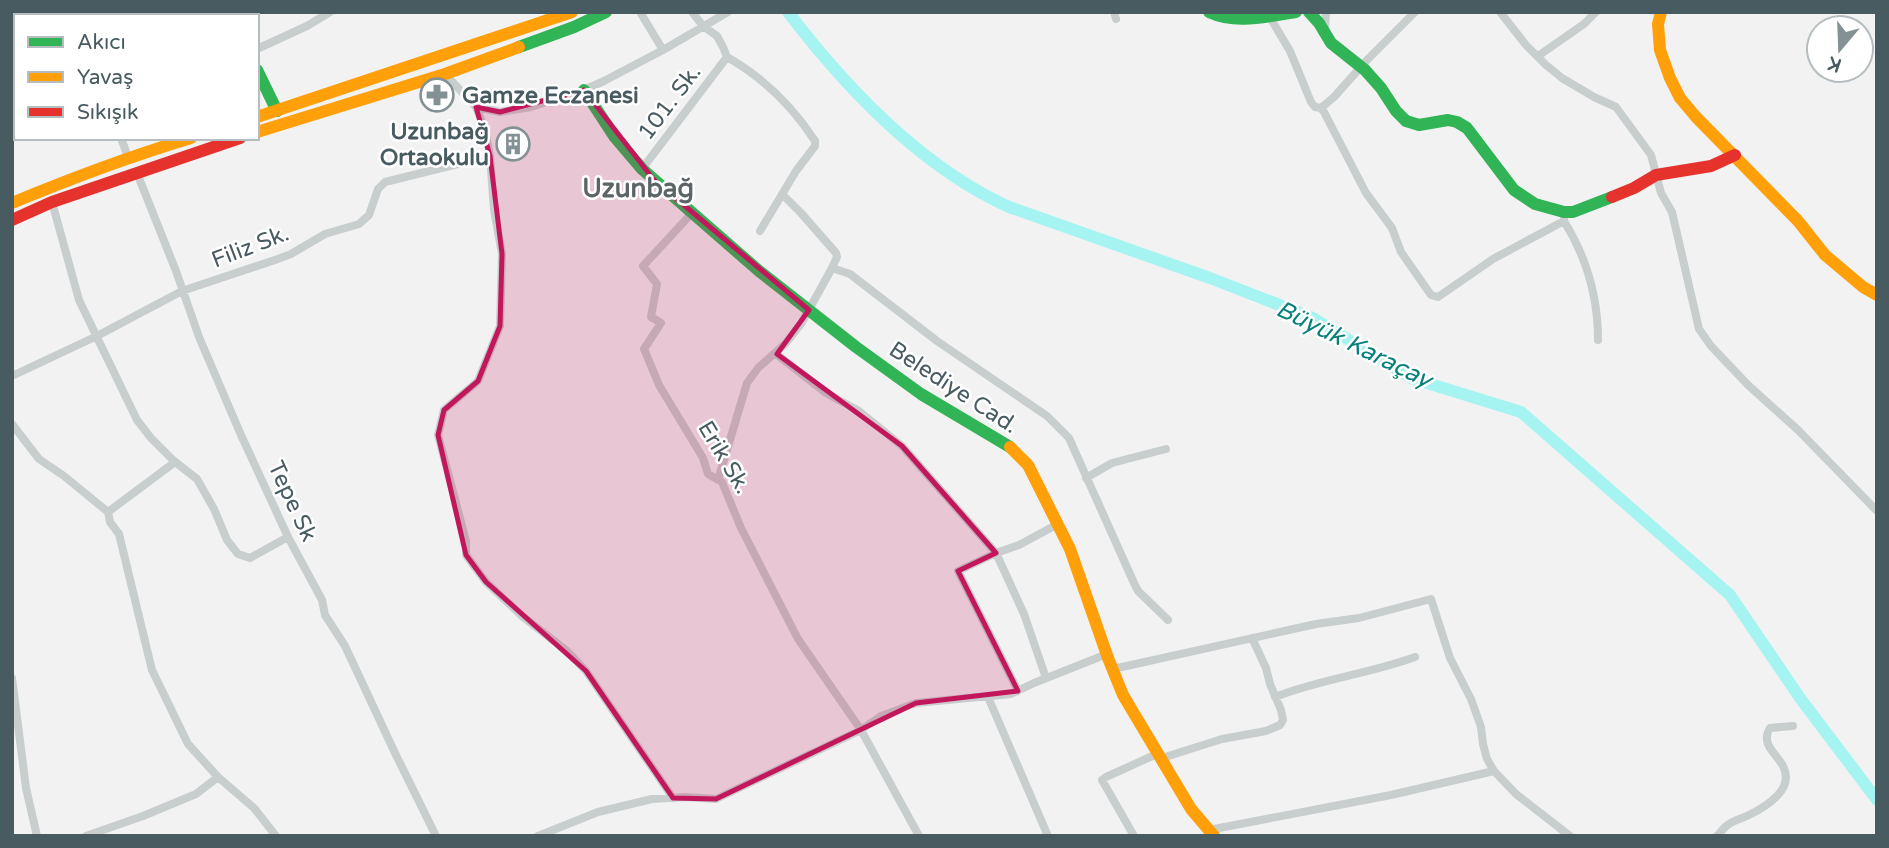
<svg xmlns="http://www.w3.org/2000/svg" width="1889" height="848" font-family="'Varela Round',sans-serif">
  <style>
    .lines { fill: none; stroke-linecap: round; stroke-linejoin: round }
    .river { stroke: #a6f4f1; stroke-width: 12 }
    .street { stroke: #c8cdce; stroke-width: 8 }
    .fast { stroke: #30b455; stroke-width: 12 }
    .slow { stroke: #ff9f0a; stroke-width: 12 }
    .jam { stroke: #e5322d; stroke-width: 12 }
    .marked { fill: #c2185b; fill-opacity: 0.2; stroke: #c2185b; stroke-width: 5; stroke-linejoin: round }
    .labels { text-anchor: middle; stroke-width: 5; stroke-linejoin: round; paint-order: stroke }
    .poi-label { font-size: 23px; font-weight: bold; fill: #475b61; stroke: #fff; text-anchor: start }
    .street-label { font-size: 23px; fill: #475b61; stroke: #fff }
    .water-label { font-size: 24px; font-style: italic; fill: #06807a; stroke: #fff }
    .quarter-label { font-size: 26px; font-weight: bold; fill: #5d6467; stroke: #fff }
  </style>
  <rect width="100%" height="100%" fill="#f3f2f2"/>
  <g class="lines">
    <path class="river" d="M788,12C846,88 921,167 1009,207L1210,278L1313,318L1411,378L1521,412L1730,595L1800,698L1877,800"/>
    <path class="street" d="M42,12L43,16
      M640,12L663,50
      M692,12L703,26L717,36L723,47L727,57C762,77 793,107 815,141V146L796,171L760,231
      M1114,12L1116,19
      M1500,12L1526,45L1546,65L1562,78L1594,97L1616,107L1651,155L1661,193L1672,212L1699,329L1711,346L1748,385L1798,430L1877,511
      M1268,14L1290,51L1311,102L1315,107L1321,108L1324,112L1366,193L1392,228L1401,252L1431,295L1438,297L1493,259L1564,221V212
      M12,18L16,26
      M1325,30L1326,12
      M257,49L307,26L330,12
      M1538,56L1584,24L1596,12
      M445,74L476,107L500,112L531,107L584,90L604,81L663,50L728,12
      M476,107L485,129L490,156L494,210L502,254L500,326L478,381L444,410L438,435L466,541V555L486,582L522,616L567,651L586,671L673,798
      M1321,108L1334,97L1368,59L1415,12
      M12,133L16,132
      M121,138L128,157
      M642,169L727,57
      M137,173L176,271L199,337L241,435L288,537L322,600L325,615L345,646L395,753L436,836
      M782,194L801,213L836,253L837,257L832,268
      M52,202L79,300L137,420L151,438L174,461L197,479L214,509L227,540L238,554L250,558L288,537
      M692,213L643,266L657,284L651,317L661,323L644,349L659,385L703,458L708,474L722,482L741,528L798,639L861,730L919,836
      M1564,221C1587,258 1598,297 1598,340
      M775,353L826,393L859,411L902,446L996,553L1024,614L1046,678
      M12,376L97,336L182,291L275,260L291,254L325,234L359,224L369,215L378,189L385,182L490,156
      M12,424L39,459L64,476L108,512L110,522L119,534L152,670L188,744L218,777L254,808L276,836
      M1086,478L1112,463L1166,449
      M718,480L747,383L758,368L785,344L801,324L832,268L850,274L937,341L1047,416L1069,438L1134,583L1138,591L1168,620
      M108,512L175,462
      M1113,669L1316,624L1359,618L1431,599L1450,658L1471,699L1481,727L1483,744L1487,759L1494,771L1516,794L1570,836
      M12,678L26,788L37,836
      M1018,691L958,571L996,553L1019,545L1058,524
      M988,697L1048,836
      M1275,697C1320,679 1369,674 1415,657
      M1162,758L1222,739L1266,731L1280,725L1283,720L1281,710L1270,684L1266,668L1252,638
      M1209,830L1391,795L1494,771
      M86,836L143,816L196,794L218,777
      M538,836L598,812L652,799L685,797L716,799L861,730L881,716L916,703L1011,694L1034,683L1107,654
      M1134,836L1102,780L1106,777L1159,753
      M1717,836C1721,832 1724,827 1729,824C1734,820 1743,818 1749,815C1767,806 1795,789 1783,766C1776,753 1760,744 1770,728L1793,726"/>
    <path class="fast" d="M1209,12C1237,25 1267,16 1296,12
      M1309,12L1319,23L1331,43L1365,70L1381,88L1396,111L1406,121L1419,125L1448,120L1457,122L1467,128L1514,190L1535,204L1564,212H1573L1612,197
      M519,47L574,27L606,12
      M257,70L277,111
      M584,90L614,136L642,169L759,271L856,347L921,394L1010,447"/>
    <path class="slow" d="M1661,12L1658,24L1660,50L1670,78L1680,98L1696,117L1798,221L1825,255L1863,287L1877,295
      M257,117L572,12
      M257,132L445,74L519,47
      M12,203C72,178 128,157 191,138
      M1010,447L1028,465L1070,549L1108,658L1123,695L1191,809L1214,836"/>
    <path class="jam" d="M234,12L235,16
      M1612,197L1634,188L1656,175L1711,166L1735,155
      M12,220L52,202L240,138"/>
  </g>
  <path class="marked" d="M584,90L654,180L809,310L777,354L902,446L996,553L958,571L1018,691L916,703L716,799L673,798L586,671L486,582L466,555L438,435L444,410L478,381L500,326L502,254L490,156L476,107L500,112Z"/>
  <defs>
    <symbol id="pharmacy-ring" viewBox="-11 -11 22 22"><circle r="9.5" fill="#fff" stroke="#839094" stroke-width="1.5"/><path d="M-2-6h4v4h4v4h-4v4h-4v-4h-4v-4h4Z" fill="#839094"/></symbol>
    <symbol id="building-ring" viewBox="-11 -11 22 22"><circle r="9.5" fill="#fff" stroke="#839094" stroke-width="1.5"/><path d="M-4-6H4V6H1V3H-1V6H-4ZM-2.5-4.3h1.7v1.8h-1.7ZM.8-4.3h1.7v1.8H.8ZM-2.5-1h1.7V.8h-1.7ZM.8-1h1.7V.8H.8Z" fill="#839094"/></symbol>
  </defs>
  <g fill-rule="evenodd">
    <use href="#pharmacy-ring" x="418" y="76" width="38" height="38"/>
    <use href="#building-ring" x="494" y="125" width="38" height="38"/>
  </g>
  <g class="labels">
    <g class="poi-label">
      <text x="462" y="103">Gamze Eczanesi</text>
      <text x="489" y="139" text-anchor="end">Uzunbağ<tspan x="489" dy="26">Ortaokulu</tspan></text>
    </g>
    <g class="street-label">
      <text transform="translate(669 102) rotate(-53)" y="8">101. Sk.</text>
      <text transform="translate(250 246) rotate(-21)" y="8">Filiz Sk.</text>
      <text transform="translate(954 387) rotate(33)" y="8">Belediye Cad.</text>
      <text transform="translate(725 457) rotate(59)" y="8">Erik Sk.</text>
      <text transform="translate(293 501) rotate(65)" y="8">Tepe Sk</text>
    </g>
    <g class="water-label">
      <text transform="translate(1354 344) rotate(26)" y="8">Büyük Karaçay</text>
    </g>
    <g class="quarter-label">
      <text x="638" y="197">Uzunbağ</text>
    </g>
  </g>
  <rect width="1889" height="848" fill="none" stroke="#475b61" stroke-width="28"/>
  <rect x="14" y="14" width="245" height="126" fill="#ffffff" stroke="#b5bdc0" stroke-width="2"/>
  <rect x="28" y="37" width="35" height="10" fill="#30b455" stroke="#b5bdc0" stroke-width="2"/>
  <text x="77" y="49" font-size="21" fill="#475b61">Akıcı</text>
  <rect x="28" y="72" width="35" height="10" fill="#ff9f0a" stroke="#b5bdc0" stroke-width="2"/>
  <text x="77" y="84" font-size="21" fill="#475b61">Yavaş</text>
  <rect x="28" y="107" width="35" height="10" fill="#e5322d" stroke="#b5bdc0" stroke-width="2"/>
  <text x="77" y="119" font-size="21" fill="#475b61">Sıkışık</text>
  <g transform="translate(1840 49) rotate(199)"><circle r="33" fill="#ffffff" stroke="#b5bdc0" stroke-width="2"/>
  <path d="M0-5L12 26L0 18L-12 26Z" fill="#839094"/>
  <text y="-10" font-size="19" font-weight="bold" text-anchor="middle" fill="#475b61">K</text>
  </g>
</svg>
